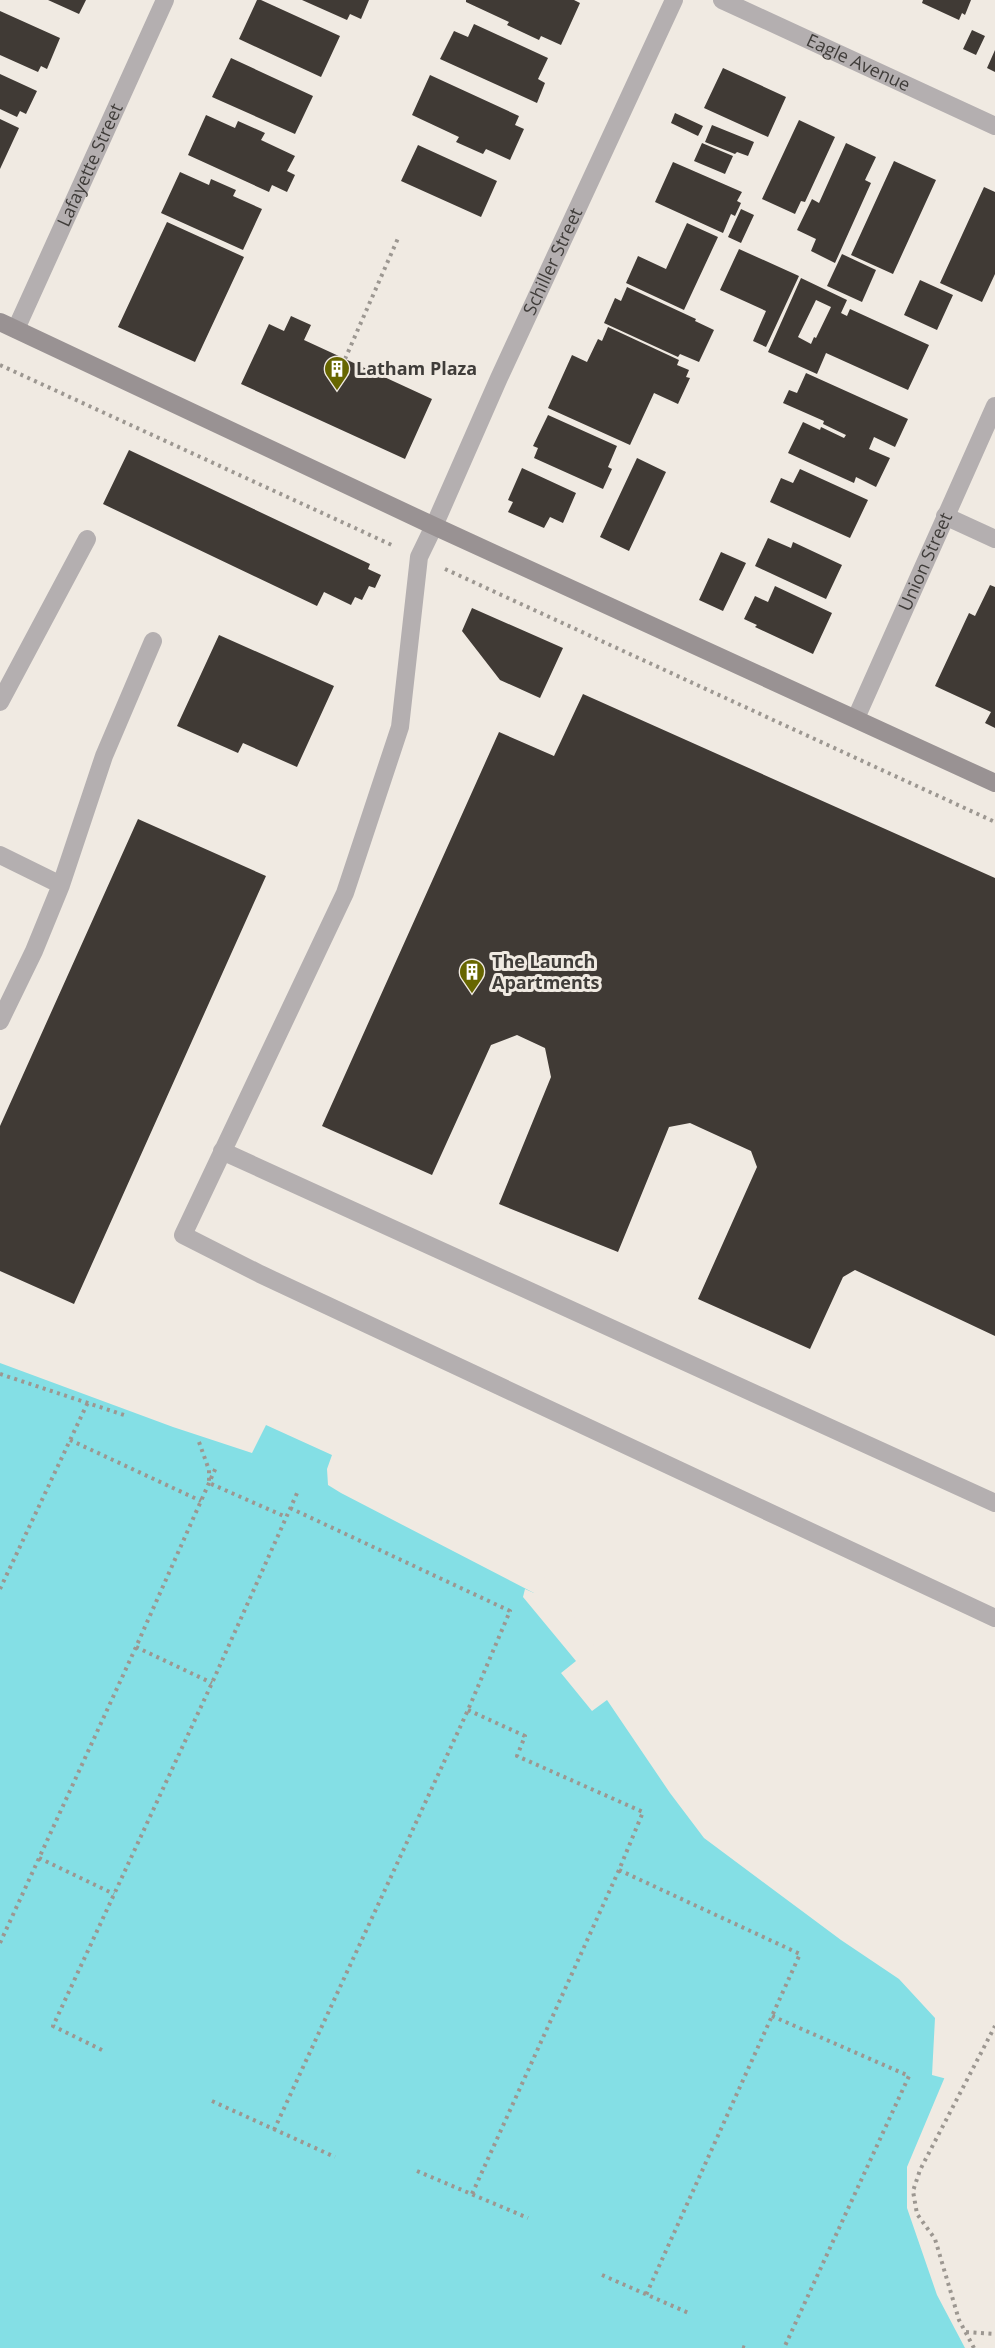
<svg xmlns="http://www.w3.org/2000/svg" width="995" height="2348" font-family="'Open Sans',sans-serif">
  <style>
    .water { fill: #84dfe5 }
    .pier { fill: #f0eae2 }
    .building { fill: #403a35; fill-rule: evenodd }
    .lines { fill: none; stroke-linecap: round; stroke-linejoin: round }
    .path { stroke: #9c9791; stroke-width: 4; stroke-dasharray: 3 4.5; stroke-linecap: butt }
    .lane { stroke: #b4afb0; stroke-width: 18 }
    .street { stroke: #b4afb0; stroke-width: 18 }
    .secondary { stroke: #999293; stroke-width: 18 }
    .labels { text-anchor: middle; stroke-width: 6; stroke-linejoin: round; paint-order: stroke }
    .street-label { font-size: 18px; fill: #3f3c39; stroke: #f0eae2 }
    .poi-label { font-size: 18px; font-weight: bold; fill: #3f3c39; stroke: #f0eae2; text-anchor: start }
  </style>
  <rect width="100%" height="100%" fill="#f0eae2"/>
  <path class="water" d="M0,1363L173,1427L252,1453L266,1425L332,1455L327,1469L328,1485L341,1493L534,1593L671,1757L965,2029L907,2167V2208L937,2295L965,2348H0Z"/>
  <path class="pier" d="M544,1576L673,1755L947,2001L968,2029L947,2079L932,2075L935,2018L899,1979L841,1940L704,1838L670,1793L607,1700L592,1711L561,1673L576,1661L523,1597L525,1589L534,1593Z"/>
  <path class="building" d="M48,0H86L79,14Z
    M257,0H261L340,36L321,77L239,39Z
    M302,0H369L361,19L350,14L347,20Z
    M466,0H574L580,3L561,45L541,36L539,40L507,25L509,22L466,2Z
    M923,0H971L965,15L962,13L959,20L922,3Z
    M0,11L60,38L47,69L41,66L38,72L0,55Z
    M474,24L548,58L538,79L545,83L537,103L440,59L454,31L468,37Z
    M972,30L985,36L976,55L963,49Z
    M995,50V72L987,68Z
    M231,58L313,96L295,134L212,97Z
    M723,68L786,97L768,137L704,108Z
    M0,74L37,91L26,114L20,111L17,117L0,109Z
    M430,75L519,116L515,125L524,129L510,160L486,149L483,154L456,142L459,137L412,115Z
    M675,113L703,126L698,136L671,123Z
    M206,115L235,128L238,121L265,133L261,140L295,156L287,171L295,175L287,192L272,185L269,192L188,155Z
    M0,119L19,128L0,169Z
    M799,120L835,137L805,202L801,201L795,214L762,199Z
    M712,125L754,142L748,156L737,152L735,154L705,142Z
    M702,143L733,156L725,174L694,161Z
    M846,143L876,157L865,180L871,183L835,263L811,251L816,239L797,230L812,199L819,203Z
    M418,145L497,181L481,217L401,181Z
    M894,161L936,180L893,274L851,255Z
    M673,162L742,192L737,201L741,203L735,216L731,214L723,233L655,202Z
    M180,172L209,185L211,179L236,190L233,196L262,209L243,250L161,213Z
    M984,187L995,192V274L982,302L940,283Z
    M741,209L754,215L741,243L728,237Z
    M167,222L244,257L195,362L118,327Z
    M687,223L718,237L684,310L626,283L638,256L666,269Z
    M739,249L799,276L766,347L753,341L766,311L720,290Z
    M842,254L876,270L862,302L827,286Z
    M801,278L847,300L841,313L847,316L850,309L929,345L908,390L826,353L817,374L768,352ZM816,300L831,307L816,338L814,337L811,344L798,337Z
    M920,280L953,295L937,330L904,315Z
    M627,287L696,319L695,321L714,330L699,362L680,354L678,357L604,323L615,298L621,301Z
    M291,316L311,325L304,340L432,399L405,459L241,384L269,324L284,331Z
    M608,327L679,360L677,365L689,370L686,377L690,378L678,404L654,393L630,445L548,408L572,355L587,362L598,339L602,341Z
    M806,373L908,419L895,447L874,437L869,449L890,458L876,487L856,477L854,483L788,453L803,422L820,430L821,427L844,438L846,435L823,424L824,421L783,403L789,390L797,393Z
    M548,415L617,446L608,467L612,469L603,489L534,458L538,448L533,446Z
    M129,450L370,564L368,569L381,575L375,588L369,586L362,600L355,597L351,605L324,592L317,606L103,504Z
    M637,458L666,472L629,551L600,537Z
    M522,468L576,493L563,523L550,517L544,528L508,512L513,502L508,500Z
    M800,469L868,500L850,538L770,502L781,478L793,483Z
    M768,538L791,548L793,542L842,565L826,599L755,566Z
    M721,552L746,563L723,611L699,600Z
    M990,585L995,587V728L985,723L991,712L935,686L969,613L975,616Z
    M775,586L832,613L813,654L755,627L757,625L744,619L755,596L768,602Z
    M472,608L563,648L540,698L500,680L462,631Z
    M219,635L334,686L297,767L243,743L238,753L177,726Z
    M583,694L995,878V1336L855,1270L843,1277L810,1349L698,1299L757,1167L751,1151L690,1123L669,1127L618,1252L499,1204L551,1077L545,1048L517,1035L491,1045L432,1175L322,1126L499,732L554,756Z
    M138,819L266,876L74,1304L0,1271V1126Z"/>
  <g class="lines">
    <path class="path" d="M345,359L399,236
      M0,365L394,546
      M445,569L995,822
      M0,1374L127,1416
      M70,1440L201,1501
      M199,1442L209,1470V1483L286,1517
      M0,1589L88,1402
      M136,1647L212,1683
      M468,1710L525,1736L517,1756L643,1812L619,1870L472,2194
      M39,1858L114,1894
      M619,1870L800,1954L646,2295
      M0,1943L136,1647L217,1465
      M772,2016L909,2076L784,2348
      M102,2050L53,2026L212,1683L298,1491
      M212,2101L335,2157
      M274,2130L468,1710L510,1611L290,1508
      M417,2171L528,2218
      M602,2275L691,2314
      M966,2332L995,2334
      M742,2347L745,2348
      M974,2348L959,2320L935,2239L917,2214L913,2191L920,2170L995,2026"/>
    <path class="lane" d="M945,516L995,539
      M434,526L419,557L400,727L345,893L183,1235L260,1274L995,1618
      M0,702L87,539
      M0,855L61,885L104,756L153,641
      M0,1021L34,951L61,885
      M222,1151L995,1503"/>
    <g class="street">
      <path id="s1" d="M722,0L995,126"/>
      <path id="s2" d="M16,329L165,0"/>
      <path id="s3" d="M434,526L499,378L674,0"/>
      <path id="s4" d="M856,718L995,406"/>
    </g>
    <path class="secondary" d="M0,322L434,526L995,783"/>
  </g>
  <defs>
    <symbol id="building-pin" viewBox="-11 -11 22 30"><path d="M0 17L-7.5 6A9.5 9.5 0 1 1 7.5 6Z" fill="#676600" stroke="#f0eae2"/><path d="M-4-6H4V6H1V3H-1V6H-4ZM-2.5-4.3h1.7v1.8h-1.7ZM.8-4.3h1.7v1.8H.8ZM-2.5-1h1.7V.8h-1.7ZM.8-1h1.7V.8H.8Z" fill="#fff"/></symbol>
  </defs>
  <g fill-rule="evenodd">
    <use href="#building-pin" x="322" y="354" width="30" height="40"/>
    <use href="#building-pin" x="457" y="957" width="30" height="40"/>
  </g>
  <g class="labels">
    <g class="street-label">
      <text dy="6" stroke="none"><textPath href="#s1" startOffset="150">Eagle Avenue</textPath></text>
      <text dy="6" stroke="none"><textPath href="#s2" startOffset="180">Lafayette Street</textPath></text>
      <text dy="6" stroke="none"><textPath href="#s3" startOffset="290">Schiller Street</textPath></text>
      <text dy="6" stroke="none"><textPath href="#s4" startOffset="171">Union Street</textPath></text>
    </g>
    <g class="poi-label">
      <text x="356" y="375">Latham Plaza</text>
      <text x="492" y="968">The Launch<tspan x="492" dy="21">Apartments</tspan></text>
    </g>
  </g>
</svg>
